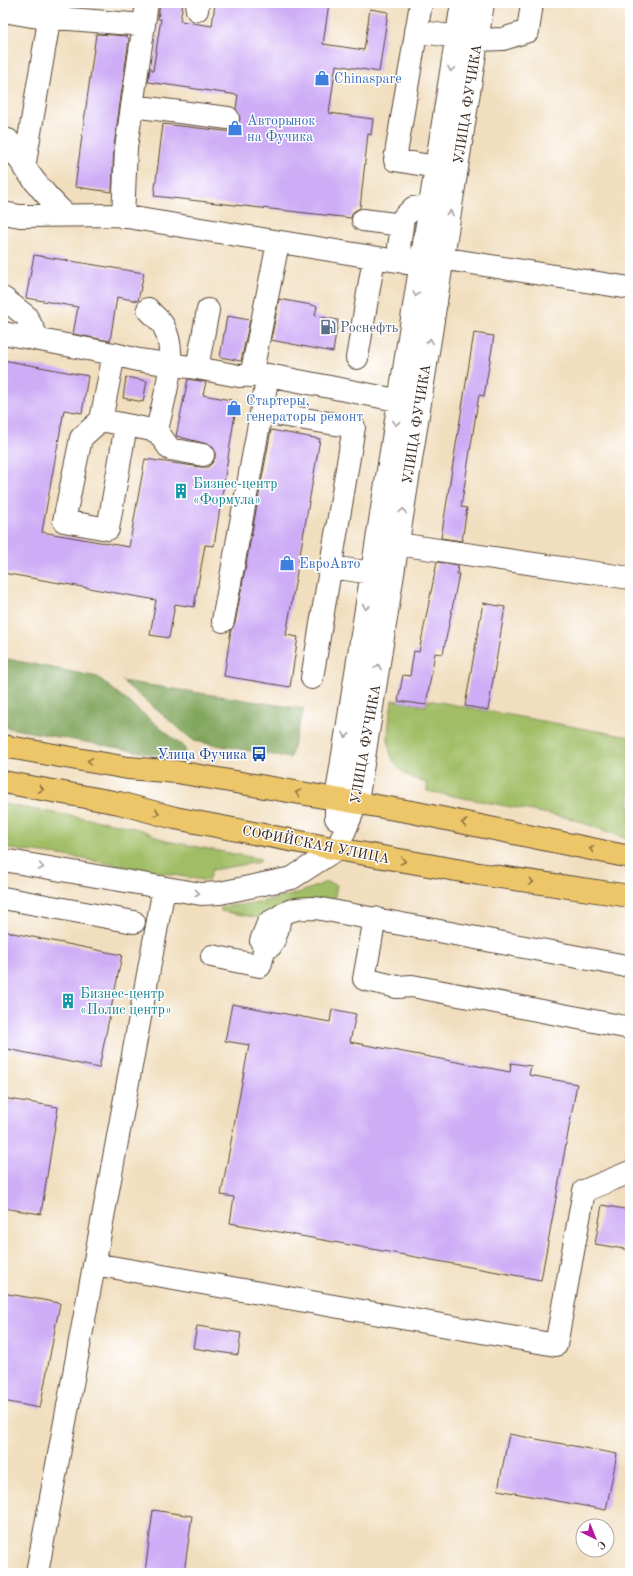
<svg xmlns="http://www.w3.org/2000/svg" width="633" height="1576" font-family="'Old Standard TT',serif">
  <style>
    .green { fill: #a1be66; stroke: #6e7442 }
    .forest { fill: #80a55b; stroke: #5e683c }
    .building { fill: #ceacf6 }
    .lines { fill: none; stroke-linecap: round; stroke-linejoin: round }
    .minor-casing { stroke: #564536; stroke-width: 24 }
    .major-casing { stroke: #564536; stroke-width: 24 }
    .minor { stroke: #fff; stroke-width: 22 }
    .major { stroke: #ecc669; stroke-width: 22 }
    .oneway { stroke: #a79f9a }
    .oneway2 { stroke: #8b7040 }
    .labels { text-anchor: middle; stroke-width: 3; stroke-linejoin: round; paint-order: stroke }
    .shop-label { font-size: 14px; fill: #366cbe; stroke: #fff; text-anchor: start }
    .street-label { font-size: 14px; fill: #3b2a1e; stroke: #fff }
    .service-label { font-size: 14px; fill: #4e5e75; stroke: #fff; text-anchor: start }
    .culture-label { font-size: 14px; fill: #0d838f; stroke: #fff; text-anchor: start }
    .transit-label { font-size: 14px; fill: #164399; stroke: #fff; text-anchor: end }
  </style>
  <rect width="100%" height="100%" fill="#fff"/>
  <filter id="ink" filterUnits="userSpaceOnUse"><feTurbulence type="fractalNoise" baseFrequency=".025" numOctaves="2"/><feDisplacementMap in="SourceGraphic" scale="8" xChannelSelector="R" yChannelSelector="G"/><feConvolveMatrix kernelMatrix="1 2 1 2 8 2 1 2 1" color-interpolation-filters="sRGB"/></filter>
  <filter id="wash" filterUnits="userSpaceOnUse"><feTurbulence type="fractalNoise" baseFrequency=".012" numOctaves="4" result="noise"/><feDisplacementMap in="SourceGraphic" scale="16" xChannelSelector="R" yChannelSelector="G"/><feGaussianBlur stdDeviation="0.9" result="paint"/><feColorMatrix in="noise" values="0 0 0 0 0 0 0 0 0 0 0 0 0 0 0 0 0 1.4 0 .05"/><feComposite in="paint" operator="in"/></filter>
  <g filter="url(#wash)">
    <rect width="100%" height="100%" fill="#f1debe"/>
    <path class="green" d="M392,700L426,706L428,700L630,737V840L569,818L427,791V783C421,781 412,779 407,775C380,757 389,727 392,700Z
      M3,804L123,825L142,830L166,841L261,859L260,862L212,870L208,881L66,856L3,848Z
      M326,882L337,885L334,901L265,919L221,911V907C258,903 292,898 326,882Z"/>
    <path class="forest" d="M3,658L98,677L185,748V754H151L3,727Z
      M122,681L304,709L290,758L194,741Z"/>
    <g id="blocks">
      <path class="building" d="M160,3H183L180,21L212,26L215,3H329L323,44L364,50L370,9L388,12L379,72L336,65L329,113L373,119L371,135L368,134L360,208L353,212L351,218L154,196L163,124L233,132L240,119L236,109L238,95L148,82L150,67L153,71L161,19H158Z
        M96,34L127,36L129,39L114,146L112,192L75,187Z
        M34,255L144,273L138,301L117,297L110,341L73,334L78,307L26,298Z
        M279,299L317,306L315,316L338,320L333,352L271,340Z
        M227,316L250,320L241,361L220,357Z
        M474,333L494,336L484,396L479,395L461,507L467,508L462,541L441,538Z
        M3,360L88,376L82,413L64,410L42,532L129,547L145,459L201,467H208L212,463L215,458V450L211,445L176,436L188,379L206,382L203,395L237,401L214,546L205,545L194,607L175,604L169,638L150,635L156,600L3,573Z
        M126,377L147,381L143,402L123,398Z
        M271,430L320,439L286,635L298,637L290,687L224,676L231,630L235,623Z
        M437,562L458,565L457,574H459L443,654L435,653L426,705L398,701L403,675L410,676L414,651L419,652Z
        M483,603L505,607L488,710L465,706Z
        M3,931L122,955L99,1068L3,1048Z
        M232,1004L330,1022L332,1009L356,1014L350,1042L510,1072L511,1063L531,1066L529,1075L577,1084L541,1280L230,1223L234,1197L221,1195L249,1045L225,1041Z
        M3,1098L58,1107L41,1214L3,1208Z
        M602,1205L630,1210V1250L595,1244Z
        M3,1293L60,1303L40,1408L3,1401Z
        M197,1326L241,1333L238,1355L193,1348Z
        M509,1434L617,1454L606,1510L498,1490Z
        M153,1510L192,1516L184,1573H145Z"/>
    </g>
  </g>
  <g filter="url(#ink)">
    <use href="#blocks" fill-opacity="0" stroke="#564536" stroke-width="1"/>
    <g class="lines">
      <defs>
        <path id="minor" d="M421,3L395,160L436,167
          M197,10L198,3
          M3,11L32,16L144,25
          M416,31L477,40L503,39L528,31L532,3
          M132,106L228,118
          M3,139L8,140C26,172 40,190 66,215
          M24,168L52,3
          M3,213L20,216L115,215L434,267
          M123,217L126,148L147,3
          M363,220L402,225
          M428,256L630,288
          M406,263L399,247L403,218L413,208L430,206
          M3,298L26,316L39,340
          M3,333L114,354L138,360L197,368L239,376L268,375L412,403
          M114,354L101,420L157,431C163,399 180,356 163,325C159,319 152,314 148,309
          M357,358L374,258
          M197,368L208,310
          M251,376L278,243
          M280,415L354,427L312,678
          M101,420L81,438L64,521L108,529L126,425
          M157,431L170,449L203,455
          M384,542L630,578
          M331,567L372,573
          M223,621L268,375
          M336,818V799L462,3
          M337,849L357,802L483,3
          M3,860L201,894L220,893L292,878L337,849
          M3,898L134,922
          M279,917C290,908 302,908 316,908L621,965
          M279,917C279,928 276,937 271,946L265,948L261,941L268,923Z
          M375,918L364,979L397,987L412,986L630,1028
          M212,956L260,966L265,948
          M94,1264L556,1345L584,1191L630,1172
          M37,1573L164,888"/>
        <path id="major" d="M3,746L128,768L177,772L412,812L630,857
          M3,782L119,803L175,818L337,849L479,874L630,896"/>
      </defs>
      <use href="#minor" class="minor-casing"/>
      <use href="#major" class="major-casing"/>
      <use href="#minor" class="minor"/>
      <use href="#major" class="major"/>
    </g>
    <defs><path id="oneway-chevron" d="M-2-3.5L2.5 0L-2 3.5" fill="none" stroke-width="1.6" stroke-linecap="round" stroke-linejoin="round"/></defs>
    <g class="oneway">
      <use href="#oneway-chevron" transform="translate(451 69) rotate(99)"/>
      <use href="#oneway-chevron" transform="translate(450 213) rotate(-81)"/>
      <use href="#oneway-chevron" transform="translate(416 294) rotate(99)"/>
      <use href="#oneway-chevron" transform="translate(430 341) rotate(-81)"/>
      <use href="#oneway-chevron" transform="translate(396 423) rotate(99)"/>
      <use href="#oneway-chevron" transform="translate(403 511) rotate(-81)"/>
      <use href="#oneway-chevron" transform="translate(366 607) rotate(99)"/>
      <use href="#oneway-chevron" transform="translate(378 667) rotate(-81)"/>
      <use href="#oneway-chevron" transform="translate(346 735) rotate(99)"/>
      <use href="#oneway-chevron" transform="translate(41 867) rotate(10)"/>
      <use href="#oneway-chevron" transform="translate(197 893) rotate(6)"/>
    </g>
    <g class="oneway2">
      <use href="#oneway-chevron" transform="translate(90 761) rotate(-170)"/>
      <use href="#oneway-chevron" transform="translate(41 789) rotate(10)"/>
      <use href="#oneway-chevron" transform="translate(298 793) rotate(-170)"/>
      <use href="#oneway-chevron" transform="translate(157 813) rotate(15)"/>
      <use href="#oneway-chevron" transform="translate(464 823) rotate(-168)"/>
      <use href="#oneway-chevron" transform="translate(592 849) rotate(-168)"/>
      <use href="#oneway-chevron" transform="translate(403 861) rotate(10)"/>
      <use href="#oneway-chevron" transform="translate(531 882) rotate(8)"/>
    </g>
  </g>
  <defs>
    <symbol id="shop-bare" viewBox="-9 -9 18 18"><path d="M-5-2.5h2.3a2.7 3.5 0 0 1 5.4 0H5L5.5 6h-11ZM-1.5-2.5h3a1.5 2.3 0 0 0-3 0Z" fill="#3f7fe0" stroke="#fff" stroke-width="2.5" paint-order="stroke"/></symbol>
    <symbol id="fuel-bare" viewBox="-9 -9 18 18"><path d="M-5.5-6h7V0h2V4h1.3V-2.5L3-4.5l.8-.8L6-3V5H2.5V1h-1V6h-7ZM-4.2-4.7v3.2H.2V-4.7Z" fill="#5c6f8a" stroke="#fff" stroke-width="2.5" paint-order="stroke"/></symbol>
    <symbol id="building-bare" viewBox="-9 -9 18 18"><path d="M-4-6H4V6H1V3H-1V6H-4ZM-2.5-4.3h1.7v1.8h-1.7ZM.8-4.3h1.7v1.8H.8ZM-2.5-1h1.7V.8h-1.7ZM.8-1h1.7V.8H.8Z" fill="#0f9aa8" stroke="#fff" stroke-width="2.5" paint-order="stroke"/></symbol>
    <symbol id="bus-bare" viewBox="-9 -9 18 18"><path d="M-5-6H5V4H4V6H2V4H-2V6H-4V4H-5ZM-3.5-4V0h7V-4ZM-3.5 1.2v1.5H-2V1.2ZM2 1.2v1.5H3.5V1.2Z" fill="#1a4fb4" stroke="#fff" stroke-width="2.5" paint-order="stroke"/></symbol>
  </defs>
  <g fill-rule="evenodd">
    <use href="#shop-bare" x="311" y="67" width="22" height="22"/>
    <use href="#shop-bare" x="224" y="117" width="22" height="22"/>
    <use href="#fuel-bare" x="317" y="316" width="22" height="22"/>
    <use href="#shop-bare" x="223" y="397" width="22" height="22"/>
    <use href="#building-bare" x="170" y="480" width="22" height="22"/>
    <use href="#shop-bare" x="276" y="552" width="22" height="22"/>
    <use href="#bus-bare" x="248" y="743" width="22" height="22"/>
    <use href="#building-bare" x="57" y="990" width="22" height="22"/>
  </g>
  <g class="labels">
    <g class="shop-label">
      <text x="334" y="83">Chinaspare</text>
      <text x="247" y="125">Авторынок<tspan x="247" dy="16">на Фучика</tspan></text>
      <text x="246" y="405">Стартеры,<tspan x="246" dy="16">генераторы ремонт</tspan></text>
      <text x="299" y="568">ЕвроАвто</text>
    </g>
    <g class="street-label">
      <text transform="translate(467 104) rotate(-81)" y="5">УЛИЦА ФУЧИКА</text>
      <text transform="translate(416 424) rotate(-81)" y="5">УЛИЦА ФУЧИКА</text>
      <text transform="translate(365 744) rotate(-80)" y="5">УЛИЦА ФУЧИКА</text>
      <text transform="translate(316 844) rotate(11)" y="5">СОФИЙСКАЯ УЛИЦА</text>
    </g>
    <g class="service-label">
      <text x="340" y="332">Роснефть</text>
    </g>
    <g class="culture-label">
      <text x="193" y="488">Бизнес-центр<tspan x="193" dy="16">«Формула»</tspan></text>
      <text x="80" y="998">Бизнес-центр<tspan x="80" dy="16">«Полис центр»</tspan></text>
    </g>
    <g class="transit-label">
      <text x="247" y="759">Улица Фучика</text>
    </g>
  </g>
  <rect width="633" height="1576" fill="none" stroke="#fff" stroke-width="16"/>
  <g transform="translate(595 1538) rotate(137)"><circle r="19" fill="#ffffff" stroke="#b1aaa5"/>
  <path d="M0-3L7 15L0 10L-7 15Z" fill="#b5179e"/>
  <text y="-6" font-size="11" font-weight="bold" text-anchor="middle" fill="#3b2a1e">С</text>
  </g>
</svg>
